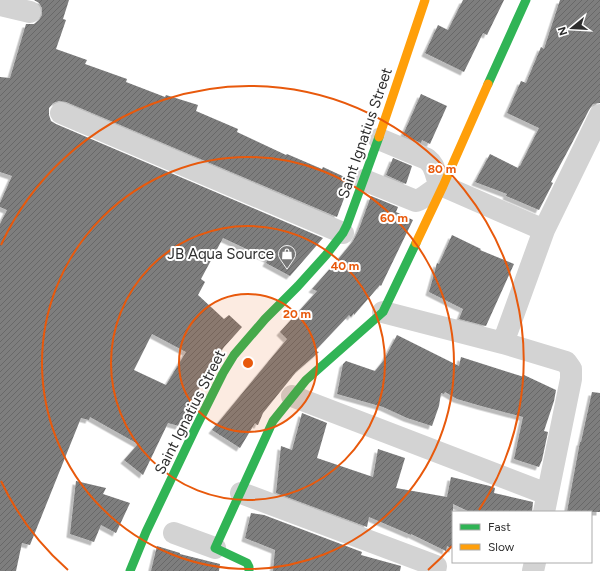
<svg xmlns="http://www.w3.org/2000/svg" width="600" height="571" font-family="Figtree,sans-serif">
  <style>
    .building { fill: url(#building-hatch); fill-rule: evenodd; filter: url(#shadow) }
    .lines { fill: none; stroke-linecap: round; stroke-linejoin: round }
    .street { stroke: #d3d3d3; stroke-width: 22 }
    .fast { stroke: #30b455; stroke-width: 9 }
    .slow { stroke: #ff9f0a; stroke-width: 9 }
    .ring { fill: none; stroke: #e8590c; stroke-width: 2 }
    .labels { text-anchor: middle; stroke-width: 4; stroke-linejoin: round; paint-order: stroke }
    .street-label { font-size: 15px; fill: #2e2e2e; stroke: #fff }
    .poi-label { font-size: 15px; fill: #2e2e2e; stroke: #fff; text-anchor: end }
    .centre { fill: #e8590c; stroke: #fff; stroke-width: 2 }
    .ring-label { font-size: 12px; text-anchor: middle; font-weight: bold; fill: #e8590c; stroke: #fff; stroke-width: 4; stroke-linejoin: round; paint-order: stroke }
  </style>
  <defs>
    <pattern id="building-hatch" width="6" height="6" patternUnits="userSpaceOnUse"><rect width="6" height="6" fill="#7e7e7e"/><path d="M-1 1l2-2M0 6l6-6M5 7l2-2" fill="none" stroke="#686868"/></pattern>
    <filter id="shadow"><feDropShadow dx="-3.5" dy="3.5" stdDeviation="0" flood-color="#0004"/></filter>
  </defs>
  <rect width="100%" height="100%" fill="#fff"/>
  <path class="building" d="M34,0H69L63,19L66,20L56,49L87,60L85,64L127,79L126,82L165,97L166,95L198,105L196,111L238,129L237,132L286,155L287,154L322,169L323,167L351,180L337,217L66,102L59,101L53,103L49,108V115L51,121L56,124L323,238L290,276L266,263L268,259L223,238L201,279L205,282L198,295L224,319L229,315L242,327L224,347L212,366L191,403L193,404L184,424L181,422L179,426L168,423L143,475L124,460L138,444L90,417L89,420L81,418L30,545L22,543L16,571H0V224L7,210L0,207V203L12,176L0,172V77L10,78L26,24H34L39,20L42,15V8L39,3ZM152,334L186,352L166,385L134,370Z
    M463,0H504L487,35L483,33L464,72L425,53L438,25L448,30Z
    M560,0H600V103L593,104L589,110L571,145L551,182L553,183L539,210L506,196L507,194L475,182L490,154L518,168L519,166H520L539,128L507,113L521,81L526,83L541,47L544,49Z
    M421,94L447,106L430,144L422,140L421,143L403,135Z
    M393,158L412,166L406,184L386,175Z
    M371,196L398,207L396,212L413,220L381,286L380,285L354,315V313L351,317L349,315L315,351L319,352L296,372L263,413L258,425H257L255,423L240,448L212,430L287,339L280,332L317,291L312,289L335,263L353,241L359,229Z
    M452,235L481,249L480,250L514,264L486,326L459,319L463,309L429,292L437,263L439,264Z
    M397,335L459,366L461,357L524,377V375L556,390L554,401L544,431L548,432L542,460L539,467L514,459L523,417L481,406L457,399L445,392L444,394L441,393L439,406L432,426L407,418L383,407L337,394L343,364L346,361L375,371L384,360Z
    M592,392L600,393V512H567L580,442H581Z
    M302,413L327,423L317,458L373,477L378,449L405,458L396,488L447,497L451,477L490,486L495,488L494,493L533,502L532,512H470L453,504V549L447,546L446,551L411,534V535L369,517L367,527L276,493L281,446L292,450Z
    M76,481L106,488L103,494L130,503L116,533L101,525L94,542L70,534Z
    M251,513L264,515L362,552L361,555L401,566L400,571H273L275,550L245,538Z
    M157,546L180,553V554L220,564L219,571H151Z"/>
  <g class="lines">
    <path class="street" d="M0,5L30,12
      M61,113L343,233
      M379,139L427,159C436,166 434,172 438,180C439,182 441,184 443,186L544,230
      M364,180L416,201C426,198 432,188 443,186
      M383,312L503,343
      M292,396L547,494
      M241,493L436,566L435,571
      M544,512L571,379V369L566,362L503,343L544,230L600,115
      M174,533L215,548
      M533,571L535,562"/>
    <path class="fast" d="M488,84L526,0
      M130,571L146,532L195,429L223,373L234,355L265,319L298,286L326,255L343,233L347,225L379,137
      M249,571V567L247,563L215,548L273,421L306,380L383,312L416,243"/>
    <path class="slow" d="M379,137L425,0
      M416,243L443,186L488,84"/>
  </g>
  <circle cx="248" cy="363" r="69" fill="#e8590c" fill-opacity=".12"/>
  <g class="ring">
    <circle cx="248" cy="363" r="69"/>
    <circle cx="248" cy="363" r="137"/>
    <circle cx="248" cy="363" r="206"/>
    <path d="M452 546A274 274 0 0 1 428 570M68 570A274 274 0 0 1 1 481M1 245A274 274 0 1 1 479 510"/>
  </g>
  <defs>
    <symbol id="shop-pin" viewBox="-11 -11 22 30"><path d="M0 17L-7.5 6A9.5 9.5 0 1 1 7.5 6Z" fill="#777" stroke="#fff"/><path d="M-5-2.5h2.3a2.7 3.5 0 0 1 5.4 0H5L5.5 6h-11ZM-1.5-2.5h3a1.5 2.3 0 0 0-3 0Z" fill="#fff"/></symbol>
  </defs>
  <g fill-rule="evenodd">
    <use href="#shop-pin" x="277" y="244" width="20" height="27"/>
  </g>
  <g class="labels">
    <g class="street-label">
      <text transform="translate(365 133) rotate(-71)" y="5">Saint Ignatius Street</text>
      <text transform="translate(190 412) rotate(-63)" y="5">Saint Ignatius Street</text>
    </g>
    <g class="poi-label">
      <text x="274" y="259">JB Aqua Source</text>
    </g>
  </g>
  <circle cx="248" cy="363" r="6" class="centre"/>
  <g class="ring-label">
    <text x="442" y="173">80 m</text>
    <text x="394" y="222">60 m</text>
    <text x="345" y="270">40 m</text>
    <text x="297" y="318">20 m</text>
  </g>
  <rect x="452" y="511" width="140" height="52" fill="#ffffff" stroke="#ababab"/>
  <rect x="460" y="524" width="20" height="6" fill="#30b455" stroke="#ababab"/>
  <text x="488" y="531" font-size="12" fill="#2e2e2e">Fast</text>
  <rect x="460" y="544" width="20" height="6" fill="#ff9f0a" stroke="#ababab"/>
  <text x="488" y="551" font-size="12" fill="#2e2e2e">Slow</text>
  <g transform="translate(572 28) rotate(252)" stroke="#ffffff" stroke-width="3" paint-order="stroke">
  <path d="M0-3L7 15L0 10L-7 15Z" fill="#2e2e2e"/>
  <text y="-6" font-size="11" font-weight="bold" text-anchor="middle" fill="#2e2e2e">N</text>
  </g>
</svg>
